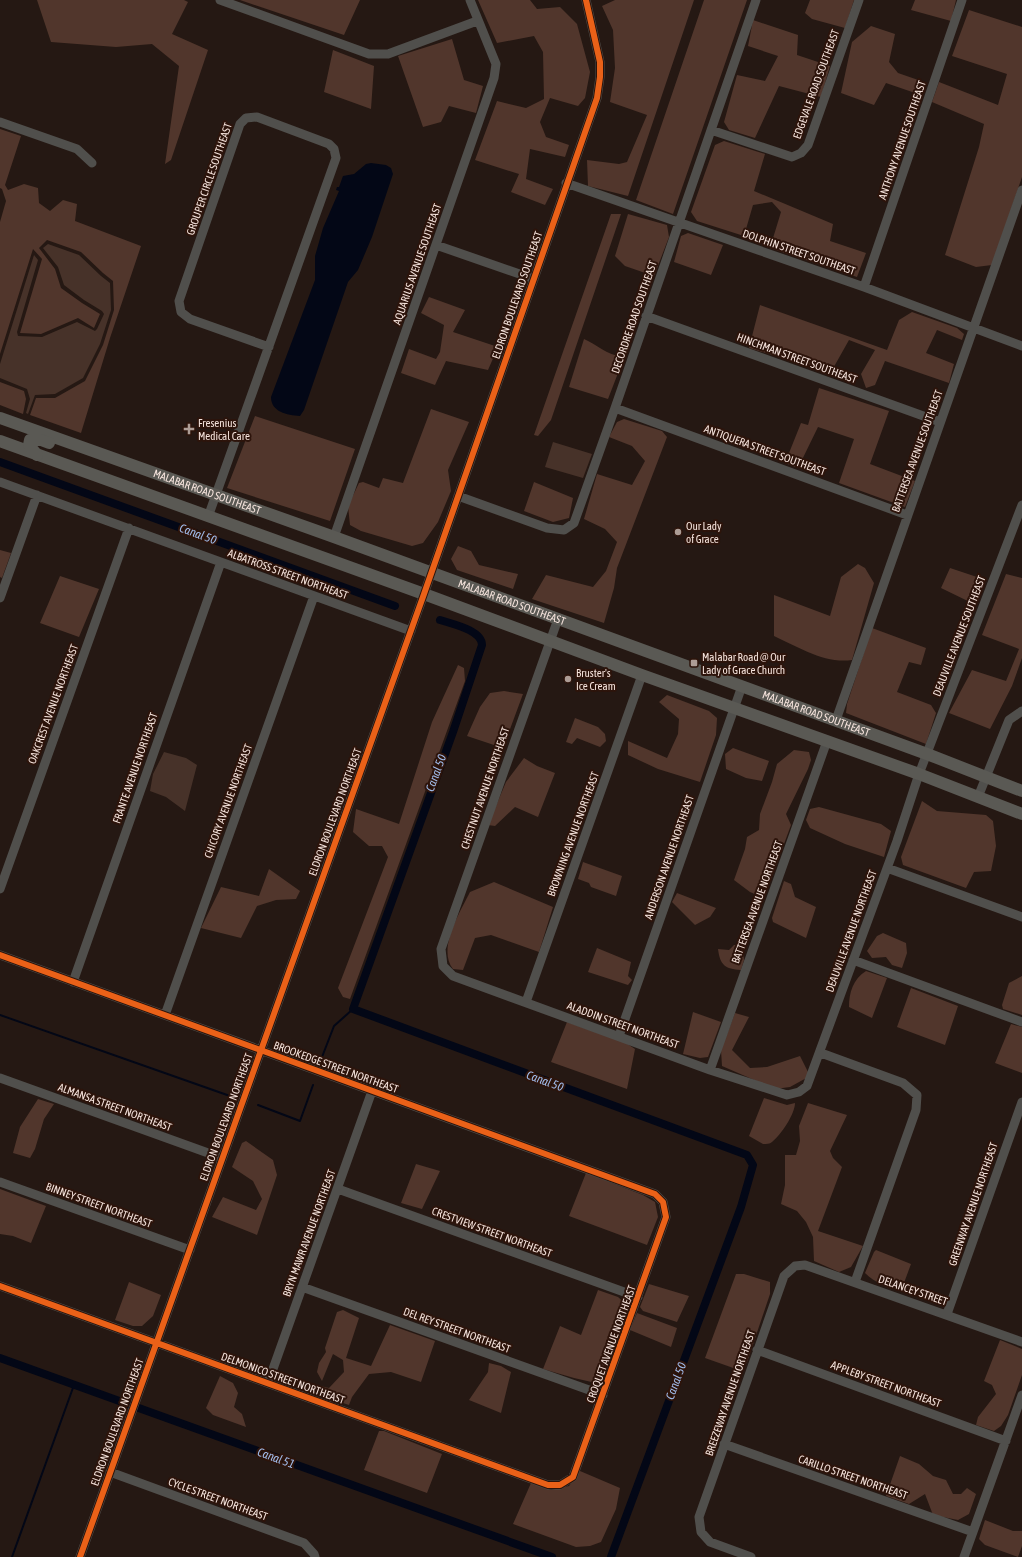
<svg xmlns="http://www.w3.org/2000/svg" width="1022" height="1557" font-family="'Asap Condensed',sans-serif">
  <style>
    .green { fill: #473229 }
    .forest { fill: #51362c }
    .water { fill: #030716 }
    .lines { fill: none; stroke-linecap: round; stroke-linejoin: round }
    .stream { stroke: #030716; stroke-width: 2 }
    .canal { stroke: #030716; stroke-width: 8 }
    .minor { stroke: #504f4c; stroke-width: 9 }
    .major { stroke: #5a5954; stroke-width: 12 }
    .cycleway-casing { stroke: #2d140b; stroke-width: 8 }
    .cycleway { stroke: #ea6118; stroke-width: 6 }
    .poi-dot { fill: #ad9d96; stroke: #2d140b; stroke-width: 1.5 }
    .labels { text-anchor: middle; stroke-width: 4; stroke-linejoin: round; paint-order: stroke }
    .street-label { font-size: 11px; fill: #f6e4dd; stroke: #2d140b }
    .poi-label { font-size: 11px; fill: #f6e4dd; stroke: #2d140b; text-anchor: start }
    .water-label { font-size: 12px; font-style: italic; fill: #a3bfef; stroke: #2d140b }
  </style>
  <rect width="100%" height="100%" fill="#251813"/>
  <path class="green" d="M48,244L79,255L101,276L110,283L111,310L100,344L83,378L55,394L35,395L28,414L26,413L30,399L27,389L0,378V364L34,255L38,260L17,332L18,336L42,337L77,322L95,331L97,329L104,314L102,311L84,300L64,285L58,267L43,248Z
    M553,442L592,454L583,478L545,467Z
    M164,752L186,758L197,765L185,811L166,797L150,791L153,774Z"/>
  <path class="forest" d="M37,0H184L188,2L172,34L208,50L171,160L165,164L179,66L152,44L116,47L51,42Z
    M240,0H360L344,35Z
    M478,0H530L537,9L560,7L577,24L590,72L585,98L578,106L550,98L540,122L546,137L569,145L565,157L530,149L526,179L553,189L545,205L511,192L519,174L475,160L497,101L526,108L544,99L543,52L534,36L497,43Z
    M615,0H694L628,196L588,186L587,160L619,164L627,162L647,115L610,102L615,68L613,30L602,6Z
    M704,0H747L673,214L636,200Z
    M810,0H854L845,28L812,19L805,13Z
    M915,0H956L951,21L911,10Z
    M969,10L1022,27V177L992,265L976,267L945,255L979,147L984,124L932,102L939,82L998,105L1007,74L952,56Z
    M753,20L798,35L797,55L830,66L821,97L779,86L755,138L729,130L724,122L737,75L765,81L778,56L748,46Z
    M871,26L895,34L889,62L898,73L924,82L918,94L886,83L874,105L841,93L852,42Z
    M452,39L464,80L483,86L476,113L449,106L441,122L423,127L398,56Z
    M333,50L374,66L371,109L324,92Z
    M0,129L21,136L5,185L8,190L24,184L38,188L39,203L50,211L63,200L77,204L75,221L141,246L110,338L81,433L30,415L36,398H55L85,381L103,345L114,310L113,281L103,273L81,252L47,240L39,248L55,269L61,288L82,303L100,314L94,328L78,318L41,334L20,333L42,259L33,249L0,354V222L6,201L2,189L0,188Z
    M724,141L765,154L754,191L833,224L830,241L866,253L857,277L770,248L781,212L772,202L753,205L744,236L697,221L691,212L715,145Z
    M611,214H621L551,420L538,436L534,435Z
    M628,214L667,225L669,237L654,276L625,266L615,256Z
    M688,233L723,245L711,275L674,262L681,236Z
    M429,297L465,310L453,332L498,347L488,370L446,361L435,385L401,373L409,349L436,359L440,352L444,325L421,313Z
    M760,305L887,350L899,320L912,312L957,328L964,334L962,340L937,330L926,353L954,364L949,383L885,361L875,385L866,388L861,374L875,350L849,340L831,372L749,348Z
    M584,339C598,345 611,359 625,355L608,399L569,387Z
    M0,382L24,391L26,399L23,414L0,405Z
    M819,388L889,411L870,464L915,481L905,507L839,483L854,439L818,427L798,468L785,463L801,423L808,425Z
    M431,409L469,422L448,470L451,491L438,522L423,543L412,546L361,531L350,525L348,506L359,483L363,482L379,488L383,478L403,483Z
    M255,416L355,449L330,521L227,488Z
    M624,419L662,431L667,437L617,568L614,588L604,623L532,599L546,575L593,587L606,571L617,542L605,529L584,519L597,474L632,485L645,461L632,446L609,437L617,422Z
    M534,482L573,498L569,518L553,522L524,511Z
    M458,546L471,551L479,565L518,574L513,589L457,570L451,559Z
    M0,550L11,553L2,578L0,577Z
    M858,564L865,568L874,583L852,660C825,664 798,647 774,636V595L830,616L841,577Z
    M950,568L986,580L976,605L941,588Z
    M1006,574L1022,578V658L1012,686L990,729L949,713L972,670L1006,681L1019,649L982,635Z
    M60,576L99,589L79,637L40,623Z
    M872,628L926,648L921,665L909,662L897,692L931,705L936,713L926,744L846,713L847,704Z
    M458,665L464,668L465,681L350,999L343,997L338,988L388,857L382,846H369L353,832L356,809L399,824L432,722Z
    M504,691L523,694L503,748L467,736L480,707L490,693Z
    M667,695L709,711L717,718L716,735L700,782L658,769L628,755V741L667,758L678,734L679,719L659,702Z
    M575,718L598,727L605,734L606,741L600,747L577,738L572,744L566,742Z
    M733,748L769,761L762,781L746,778L726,769L725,754Z
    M794,750L809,752L811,760L808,769L786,814L791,825L764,898L750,892L734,880L745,849L747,837L759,830L760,814L772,782L777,764Z
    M524,758L537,766L555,773L538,817L515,807L495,826L488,825L506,782Z
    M922,801L937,811L986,815L993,821L996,846L991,871L974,872L966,888L903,865L901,857Z
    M819,807L881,824L891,831L884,857L845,844L810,828L806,820L810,809Z
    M583,862L622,876L616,896L591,887L589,883L578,879Z
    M269,869L300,891L296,899L276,900L257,906L241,938L201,928L221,887L259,896Z
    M784,881L791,884L795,897L816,907L806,938L773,922L772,918Z
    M494,882L553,907L539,952L491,935L475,938L463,970L453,969C437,949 460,912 470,892Z
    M677,893L716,908L710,917L695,925L672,902Z
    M883,933L906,943L907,953L902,968L892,965L886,957L872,958L867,951L877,936Z
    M734,945H742L744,960L741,970C725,969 720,965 718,949L729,950Z
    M597,948L631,962L628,976L632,980L628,985L588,972Z
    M866,971L887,978L872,1018L849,1007C849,993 853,979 866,971Z
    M1022,976V1015L1003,1009L1002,1005L1009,983Z
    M911,988L958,1006L945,1045L897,1027Z
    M693,1012L721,1022L708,1057L700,1058L683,1054Z
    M735,1013L749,1017L732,1050L750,1068L767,1067L800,1056L810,1076L790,1087L775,1089L722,1066L721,1050Z
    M567,1022L626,1043L635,1049L627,1089L551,1062Z
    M1011,1024L1022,1027V1073L995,1063Z
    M764,1098L787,1105L795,1103C795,1114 781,1135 772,1142C770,1144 766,1144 763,1144L749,1136Z
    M38,1099L54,1104L44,1119L35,1149L30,1158L13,1153L20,1127Z
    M808,1103L847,1115L830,1151L833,1158L842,1167L818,1231L863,1246L851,1267L839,1272L814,1261L813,1237L806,1222L797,1211L781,1204L785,1185V1155H796L800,1141L799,1126Z
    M246,1141L273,1160L277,1175L257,1235L212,1217L223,1197L256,1210L262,1199L253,1181L232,1167L242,1143Z
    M416,1164L440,1171L422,1209L401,1203Z
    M586,1173L643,1195L655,1202L658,1217L647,1245L569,1216Z
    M0,1189L46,1206L31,1243L13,1236L0,1234Z
    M876,1250L911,1264L901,1291C887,1287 875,1283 865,1273L874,1252Z
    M736,1274H744L770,1282V1294L747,1362L739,1370L705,1358Z
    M129,1282L161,1295L153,1316L142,1326H133L115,1320Z
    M649,1284L689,1296L677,1322L643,1311L640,1307Z
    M598,1290L618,1297L627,1305L601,1379L596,1383L574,1378L543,1369L560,1326L581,1335Z
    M343,1310L359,1318L346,1358L371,1366L390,1325L435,1341L421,1382L391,1372L369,1374L352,1397L349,1405L304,1390L309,1383L329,1388L344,1372L343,1360L333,1354L322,1381L317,1372L319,1363L326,1352L325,1348L337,1312Z
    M637,1313L677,1328L671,1347L630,1330Z
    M1000,1340L1022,1349V1375L1008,1415L1001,1426L994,1431L976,1425L978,1417L996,1394L992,1385L984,1381Z
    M489,1363L501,1366L511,1372L501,1413L469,1400L488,1372Z
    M220,1376L233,1383L238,1393L234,1407L242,1414L246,1427L213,1415L206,1408Z
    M379,1431H384L442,1454L427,1493L364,1470Z
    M900,1456L919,1464L933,1476L946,1480L953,1494H961L967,1488L976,1494L969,1514L958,1520L933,1515L925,1494L909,1504L886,1496Z
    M580,1471L620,1488L616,1509L601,1542L590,1546L576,1547L513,1524L531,1483L551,1490L569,1486Z
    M985,1520L1013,1531H1022V1546L1018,1557L985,1545L979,1539Z"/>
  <path class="water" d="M371,163L386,165L391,168L393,174L372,237L358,270L348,282L304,410L300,416C287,415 271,412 271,397L315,280V256L323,228L339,191L336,190L337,187H339L343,176L354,174L366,164Z"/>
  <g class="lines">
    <path class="stream" d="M0,1015L230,1096
      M322,1057L334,1026L353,1009
      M258,1105L300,1121L313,1085
      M12,1557L74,1385"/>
    <path class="canal" d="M0,462L395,606
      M440,620C452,624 482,630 482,645L453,732L353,1009L747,1155L753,1165L741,1207L611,1557
      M0,1358L552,1557"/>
    <path class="minor" d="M220,0L369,54H388L477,21
      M0,122L77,149L92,163
      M711,130L792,157L801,153L808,145L859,0
      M566,183L864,287L1022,346
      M436,245L534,279
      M864,287L962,0
      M646,316L940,422
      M615,408L907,515
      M0,482L411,631
      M458,496L547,528L564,530L574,523L615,408L756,0
      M208,517L336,158L334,149L329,144L257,117L246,118L240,124L179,301L181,312L190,319L269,347
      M334,537L494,78L496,64L470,0
      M0,598L37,495
      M558,619L441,949L443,966L453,976L710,1070L787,1095L799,1092L807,1086L897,841L919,774L1022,505
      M836,720L1022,190
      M978,797L1009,720L1022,711
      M887,868L1022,917
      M0,889L129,528
      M0,955L655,1194L663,1202L666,1217L573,1477L560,1485H548L0,1286
      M853,960L1022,1022
      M73,982L221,562
      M526,1002L642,675
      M165,1015L314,596
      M619,1036L742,686
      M821,1053L903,1083L917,1095L916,1110L855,1282
      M710,1070L827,741
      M0,1078L222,1158
      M0,1182L190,1250
      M338,1189L638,1297
      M302,1287L603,1395
      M947,1314L1022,1102
      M757,1350L1006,1441
      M268,1383L372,1091
      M724,1444L973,1532
      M110,1472L304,1543L314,1554L315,1557
      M80,1557L424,594L597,98L600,77V62L586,0
      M751,1557L710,1542L701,1532L699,1517L784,1276L795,1266L805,1265L1022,1342
      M964,1557L1022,1395"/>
    <g class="major">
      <path id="s1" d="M0,418L334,537L927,754L1022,791"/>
      <path d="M0,441L424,594L642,675L919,774L1022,814"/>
      <path d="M37,455L29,445L30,440H41L49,443"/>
    </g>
    <defs>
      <path id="cycleway" d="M0,955L655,1194L663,1202L666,1217L573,1477L560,1485H548L0,1286
        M80,1557L424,594L597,98L600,77V62L586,0"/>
    </defs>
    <use href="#cycleway" class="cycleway-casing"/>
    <use href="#cycleway" class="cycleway"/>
  </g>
  <g class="poi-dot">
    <path d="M187 423h4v4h4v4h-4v4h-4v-4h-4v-4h4z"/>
    <circle cx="678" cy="532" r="4"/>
    <rect x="690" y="659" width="8" height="8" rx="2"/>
    <circle cx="568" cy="679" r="4"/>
  </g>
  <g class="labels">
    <g class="street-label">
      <text transform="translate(816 84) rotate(-70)" y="4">EDGEVALE ROAD SOUTHEAST</text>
      <text transform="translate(902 140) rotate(-71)" y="4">ANTHONY AVENUE SOUTHEAST</text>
      <text transform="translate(209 179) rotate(-71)" y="4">GROUPER CIRCLE SOUTHEAST</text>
      <text transform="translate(799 252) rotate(19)" y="4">DOLPHIN STREET SOUTHEAST</text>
      <text transform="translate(417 264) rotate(-71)" y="4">AQUARIUS AVENUE SOUTHEAST</text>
      <text transform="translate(517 295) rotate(-71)" y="4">ELDRON BOULEVARD SOUTHEAST</text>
      <text transform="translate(634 317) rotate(-71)" y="4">DECORDRE ROAD SOUTHEAST</text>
      <text transform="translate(797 358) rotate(20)" y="4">HINCHMAN STREET SOUTHEAST</text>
      <text transform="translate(765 450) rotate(20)" y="4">ANTIQUERA STREET SOUTHEAST</text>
      <text transform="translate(917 451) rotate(-70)" y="4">BATTERSEA AVENUE SOUTHEAST</text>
      <text dy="4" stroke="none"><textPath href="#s1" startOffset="220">MALABAR ROAD SOUTHEAST</textPath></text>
      <text transform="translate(288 574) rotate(20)" y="4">ALBATROSS STREET NORTHEAST</text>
      <text dy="4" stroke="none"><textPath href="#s1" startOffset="544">MALABAR ROAD SOUTHEAST</textPath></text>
      <text transform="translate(959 636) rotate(-69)" y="4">DEAUVILLE AVENUE SOUTHEAST</text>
      <text transform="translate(53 704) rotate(-70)" y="4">OAKCREST AVENUE NORTHEAST</text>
      <text dy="4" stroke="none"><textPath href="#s1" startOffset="868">MALABAR ROAD SOUTHEAST</textPath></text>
      <text transform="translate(135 768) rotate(-71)" y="4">FRANTE AVENUE NORTHEAST</text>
      <text transform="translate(485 788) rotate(-71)" y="4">CHESTNUT AVENUE NORTHEAST</text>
      <text transform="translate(228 801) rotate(-70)" y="4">CHICORY AVENUE NORTHEAST</text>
      <text transform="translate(335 812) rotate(-70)" y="4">ELDRON BOULEVARD NORTHEAST</text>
      <text transform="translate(573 834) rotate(-70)" y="4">BROWNING AVENUE NORTHEAST</text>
      <text transform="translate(669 857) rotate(-71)" y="4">ANDERSON AVENUE NORTHEAST</text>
      <text transform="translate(757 902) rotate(-70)" y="4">BATTERSEA AVENUE NORTHEAST</text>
      <text transform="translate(851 931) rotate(-70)" y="4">DEAUVILLE AVENUE NORTHEAST</text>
      <text transform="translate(623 1025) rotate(20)" y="4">ALADDIN STREET NORTHEAST</text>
      <text transform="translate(336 1067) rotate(20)" y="4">BROOKEDGE STREET NORTHEAST</text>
      <text transform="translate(115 1107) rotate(20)" y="4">ALMANSA STREET NORTHEAST</text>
      <text transform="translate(226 1117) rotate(-70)" y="4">ELDRON BOULEVARD NORTHEAST</text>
      <text transform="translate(973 1204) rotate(-71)" y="4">GREENWAY AVENUE NORTHEAST</text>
      <text transform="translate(99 1205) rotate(20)" y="4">BINNEY STREET NORTHEAST</text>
      <text transform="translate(492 1232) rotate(20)" y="4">CRESTVIEW STREET NORTHEAST</text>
      <text transform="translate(309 1233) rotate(-70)" y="4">BRYN MAWR AVENUE NORTHEAST</text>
      <text transform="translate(913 1290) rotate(19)" y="4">DELANCEY STREET</text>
      <text transform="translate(457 1330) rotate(20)" y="4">DEL REY STREET NORTHEAST</text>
      <text transform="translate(611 1344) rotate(-70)" y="4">CROQUET AVENUE NORTHEAST</text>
      <text transform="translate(283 1378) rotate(20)" y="4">DELMONICO STREET NORTHEAST</text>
      <text transform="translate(886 1384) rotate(20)" y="4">APPLEBY STREET NORTHEAST</text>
      <text transform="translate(730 1393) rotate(-71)" y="4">BREEZEWAY AVENUE NORTHEAST</text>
      <text transform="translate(117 1422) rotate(-70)" y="4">ELDRON BOULEVARD NORTHEAST</text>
      <text transform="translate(853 1477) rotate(19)" y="4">CARILLO STREET NORTHEAST</text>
      <text transform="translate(218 1499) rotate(20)" y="4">CYCLE STREET NORTHEAST</text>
    </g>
    <g class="poi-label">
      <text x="198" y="427">Fresenius<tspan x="198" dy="13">Medical Care</tspan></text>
      <text x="686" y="530">Our Lady<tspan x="686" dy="13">of Grace</tspan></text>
      <text x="702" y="661">Malabar Road @ Our<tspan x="702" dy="13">Lady of Grace Church</tspan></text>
      <text x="576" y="677">Bruster's<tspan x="576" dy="13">Ice Cream</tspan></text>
    </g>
    <g class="water-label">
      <text transform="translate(198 534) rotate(20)" y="4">Canal 50</text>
      <text transform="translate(436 773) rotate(-70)" y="4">Canal 50</text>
      <text transform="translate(545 1081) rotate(20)" y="4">Canal 50</text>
      <text transform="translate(676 1381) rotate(-70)" y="4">Canal 50</text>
      <text transform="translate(276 1458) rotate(20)" y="4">Canal 51</text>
    </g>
  </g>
</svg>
